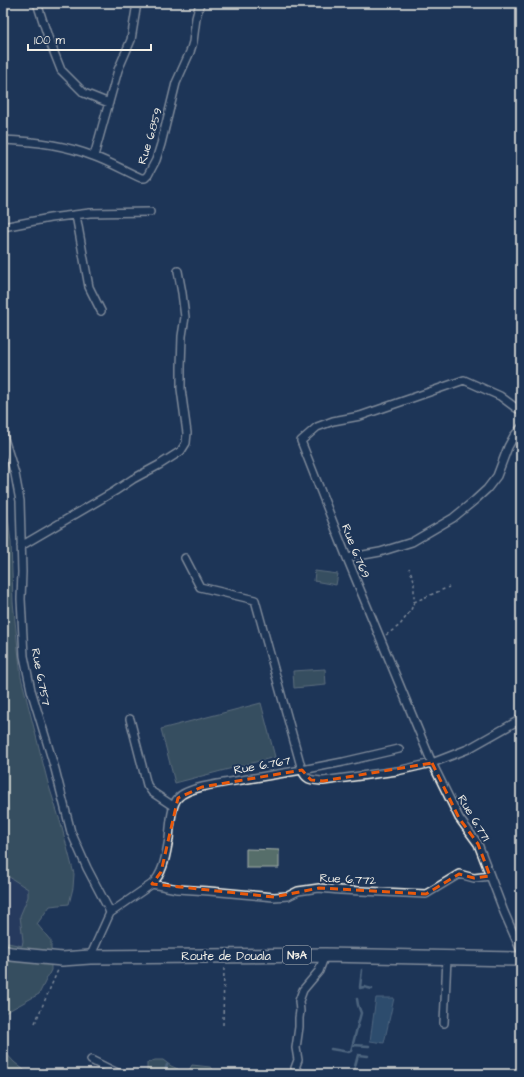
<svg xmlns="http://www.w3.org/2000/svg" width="524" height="1077" font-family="'Architects Daughter',sans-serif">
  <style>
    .built { fill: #324366 }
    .green { fill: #576e6a; stroke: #a6b0a9 }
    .water { fill: #406887; stroke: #889fae }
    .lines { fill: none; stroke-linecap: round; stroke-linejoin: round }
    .stream { stroke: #889fae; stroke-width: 2.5 }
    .street-casing { stroke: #f4f1e8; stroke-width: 10 }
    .highway-casing { stroke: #f4f1e8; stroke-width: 16 }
    .path { stroke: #f4f1e8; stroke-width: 1.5; stroke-dasharray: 3 3; stroke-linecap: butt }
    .street { stroke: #1d3557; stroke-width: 7 }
    .highway { stroke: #1d3557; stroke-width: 13 }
    .marked { fill: none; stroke: #e8590c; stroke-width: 3; stroke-dasharray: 8 5; stroke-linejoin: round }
    .labels { text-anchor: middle; stroke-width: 4; stroke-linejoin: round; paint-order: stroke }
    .shield { fill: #1d3557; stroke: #b4b9bc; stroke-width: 1 }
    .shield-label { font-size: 11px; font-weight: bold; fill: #f4f1e8 }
    .street-label { font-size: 12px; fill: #f4f1e8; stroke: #1d3557 }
  </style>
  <rect width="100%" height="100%" fill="#1d3557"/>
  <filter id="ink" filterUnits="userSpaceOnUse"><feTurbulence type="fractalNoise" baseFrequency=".025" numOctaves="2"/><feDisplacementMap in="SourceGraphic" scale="8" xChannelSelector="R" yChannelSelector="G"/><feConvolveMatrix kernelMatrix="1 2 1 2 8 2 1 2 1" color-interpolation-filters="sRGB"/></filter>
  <g filter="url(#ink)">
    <path class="built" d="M3,873L28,889V897L20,916L23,941L22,946L3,942Z"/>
    <path class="green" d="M3,474L11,543L13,602L21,677L48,783L61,824L74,874L73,888L69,904L50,906L37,924L51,941V970L39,994L3,1014V942L22,946L23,941L20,916L28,897V889L3,873Z
      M315,571L338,574L336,585L314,581Z
      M325,669L326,685L294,688L293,671Z
      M261,703L275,757L175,783L161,729Z
      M246,849L279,850V868H246Z
      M3,1050L14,1062L29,1074H3Z
      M155,1060H163L171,1066L178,1069L181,1072L185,1073L188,1072L192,1065L210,1067L212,1068L214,1074H147V1063Z"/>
    <path class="water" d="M376,998H394L384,1043L370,1041Z"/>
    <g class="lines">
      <path class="stream" d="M360,987L362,970
        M360,988L364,987L372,989
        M353,1045L369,1046
        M331,1049L349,1052L351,1051L361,1013L358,1005L357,999
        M354,1070L358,1055L368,1056
        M188,1073L193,1074
        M164,1074L167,1065
        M182,1074L183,1073
        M213,1074V1073"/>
      <defs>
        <path id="street" d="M37,3L48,37L61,70L84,93L109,103
          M3,140C33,141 65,145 93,156C110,162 125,171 141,178H145L148,175L156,160L161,144L176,83L190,52L193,42L196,18L200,3
          M94,156L118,70L131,40L137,3
          M76,215L89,287L101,311
          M3,227L50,218L90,213L150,212
          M3,435L15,474L20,501L22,572L21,599L24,656L31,690L55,769L71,832L87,868L108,908L110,913
          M21,546L115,491L133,479L159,465L181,451L186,443L187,433L181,389V367L182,336L185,317L182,293L178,271
          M347,558L380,552L412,542L453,518L475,500L487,489L497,476L508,447L514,436L521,428
          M130,719L147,785L152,792L173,806
          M521,719L468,749L432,763L459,818L478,844L504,912L521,951
          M399,749L343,762L302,770C306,781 312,780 323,781L397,771L432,763L347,558L301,441L317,427L333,421L360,416L415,397L464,380L500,396L516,408L521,410
          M152,884L177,889L209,891L274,897L288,896L298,891L319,888L340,890L426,894L459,874L474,878L490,876
          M90,957L110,913L152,884C164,873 166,854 169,839C170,829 171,805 178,798C188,786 232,782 248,779C266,776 284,773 302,770L255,600L200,587L185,558
          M444,1023L447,958
          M91,1060L109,1069L120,1074
          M300,1074L295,1068L298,1060L296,1048L299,1027V1018L300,1011L299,1001L303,990L319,971L325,955"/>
        <path id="highway" d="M3,952L11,954L62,959L90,957L325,955L521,959"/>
      </defs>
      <use href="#street" class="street-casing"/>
      <use href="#highway" class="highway-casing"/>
      <path class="path" d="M414,602L449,587
        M386,635L400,625L411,610L414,602V580L409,568
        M35,1023L58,970
        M223,1025L224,966"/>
      <use href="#street" class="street"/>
      <use href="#highway" class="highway"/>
    </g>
  </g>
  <path d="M0 0H524V1077H0ZM432,763L459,818L478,844L490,876L474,878L459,874L426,894L319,888L274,897L152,884L161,872L178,798L202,787L302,770L311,780L323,781Z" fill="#1d3557" fill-opacity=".55" fill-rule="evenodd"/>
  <path class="marked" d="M432,763L459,818L478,844L490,876L474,878L459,874L426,894L319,888L274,897L152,884L161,872L178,798L202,787L302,770L311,780L323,781Z"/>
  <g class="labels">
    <rect class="shield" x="283" y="946" width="28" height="18" rx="3"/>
    <g class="shield-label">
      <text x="297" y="959">N3A</text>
    </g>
    <g class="street-label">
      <text transform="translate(150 136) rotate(-73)" y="4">Rue 6.859</text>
      <text transform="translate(356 551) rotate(68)" y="4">Rue 6.769</text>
      <text transform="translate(41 677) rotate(79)" y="4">Rue 6.757</text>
      <text transform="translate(262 765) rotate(-10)" y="4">Rue 6.767</text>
      <text transform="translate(474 818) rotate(59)" y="4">Rue 6.771</text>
      <text transform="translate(348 879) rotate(3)" y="4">Rue 6.772</text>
      <text x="226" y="960">Route de Douala</text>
    </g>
  </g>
  <rect width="524" height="1077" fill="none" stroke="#1d3557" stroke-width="16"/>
  <rect x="8" y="8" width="508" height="1061" fill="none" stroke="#f4f1e8" stroke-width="1.5" filter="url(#ink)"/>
  <path d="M28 44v6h123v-6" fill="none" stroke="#f4f1e8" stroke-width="2"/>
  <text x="34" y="44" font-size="12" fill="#f4f1e8" stroke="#1d3557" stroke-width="3" paint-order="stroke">100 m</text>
</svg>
